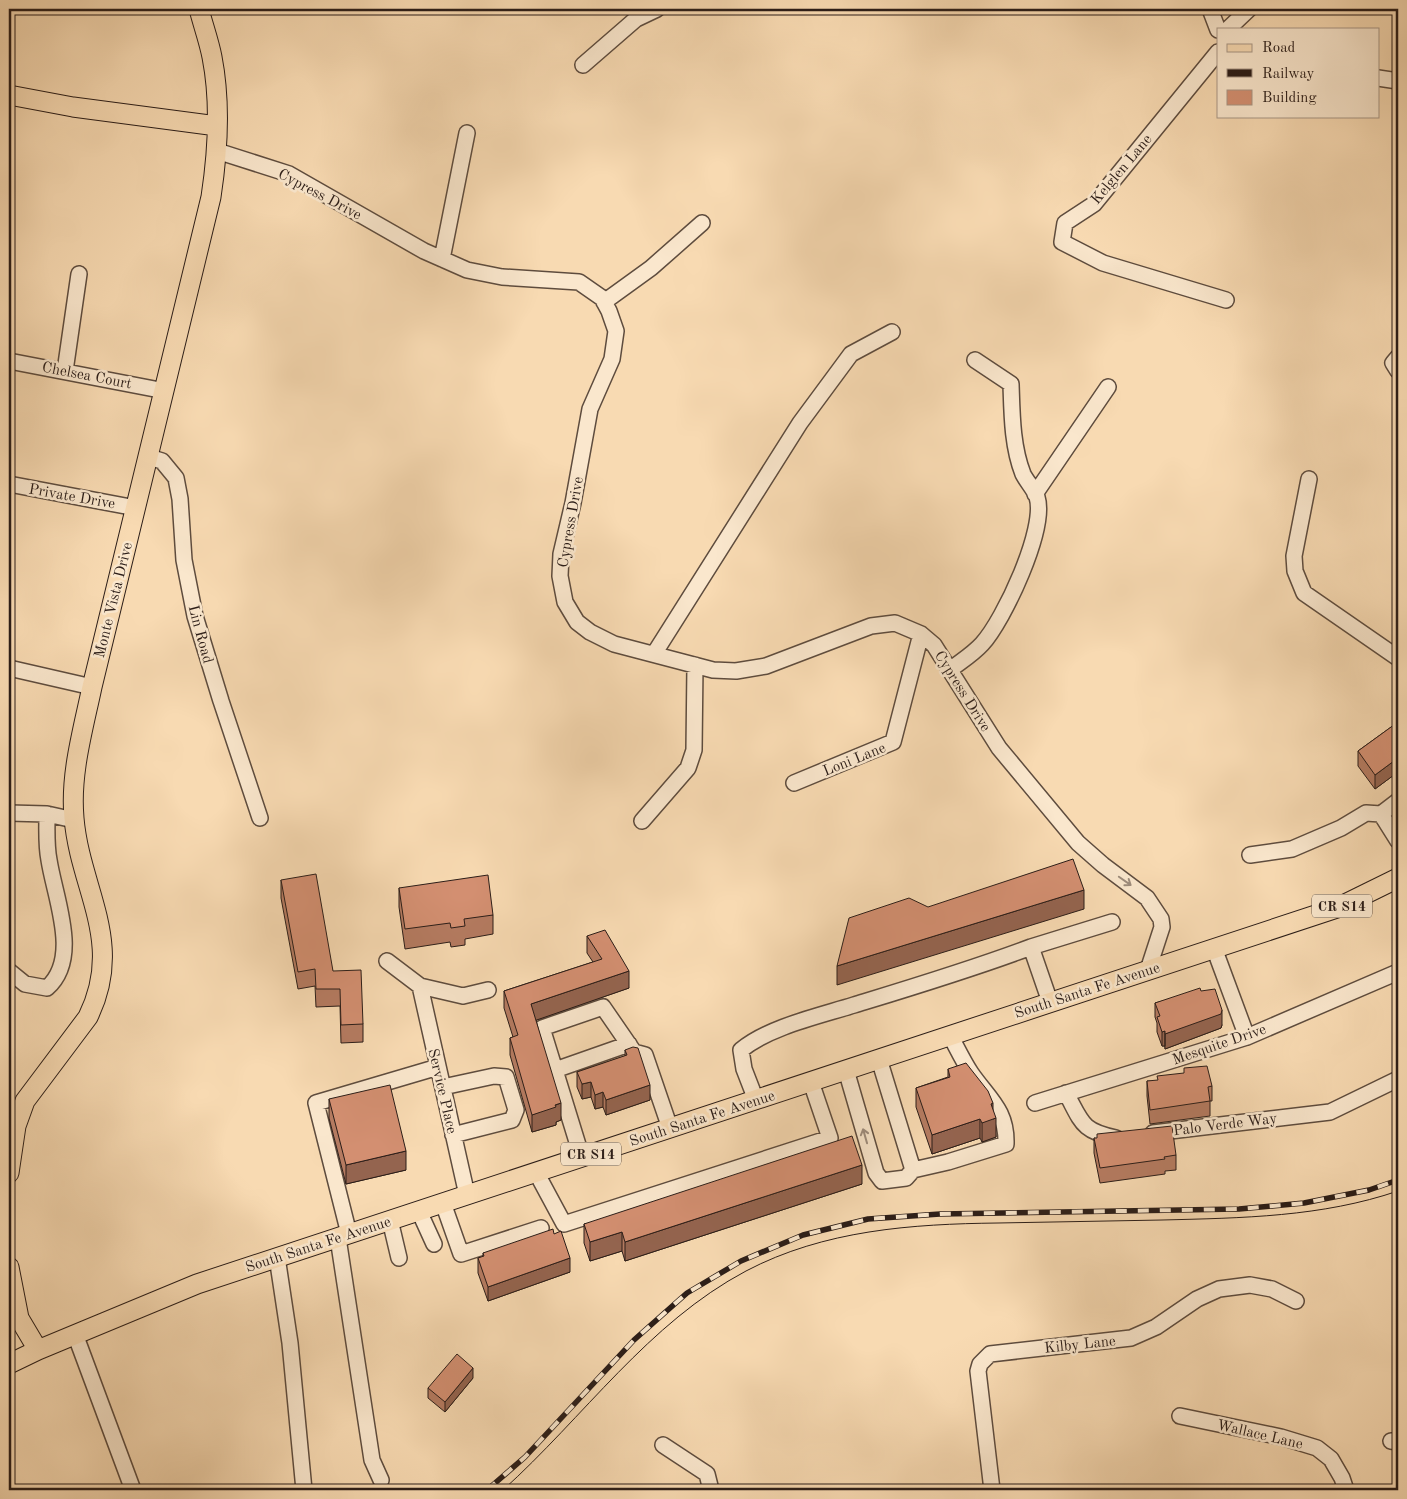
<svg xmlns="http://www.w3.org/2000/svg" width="1407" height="1499" font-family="'Old Standard TT',serif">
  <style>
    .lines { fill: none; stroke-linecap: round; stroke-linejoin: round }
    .minor-casing { stroke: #5e4c3e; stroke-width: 18 }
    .major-casing { stroke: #2b1d18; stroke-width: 21 }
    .minor { stroke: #fae7cd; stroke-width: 15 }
    .major { stroke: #f8dab2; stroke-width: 19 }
    .tram { stroke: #2b1d18; stroke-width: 1 }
    .rail-casing { stroke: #2b1d18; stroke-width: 5.5 }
    .rail { stroke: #fae7cd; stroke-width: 4; stroke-dasharray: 11; stroke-linecap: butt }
    .wall { fill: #b57b61; stroke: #2b1d18 }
    .shaded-wall { fill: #94644f; stroke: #2b1d18 }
    .building { fill: #d38f71; stroke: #2b1d18 }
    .oneway { stroke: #9d8c7c }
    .labels { text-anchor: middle; stroke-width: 5; stroke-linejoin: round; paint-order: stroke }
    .shield { fill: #fae7cd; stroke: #695a4e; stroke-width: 1 }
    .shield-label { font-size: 14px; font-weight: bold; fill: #2b1d18 }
    .street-label { font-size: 15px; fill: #2b1d18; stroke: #fae7cd }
  </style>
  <rect width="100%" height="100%" fill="#f8dab2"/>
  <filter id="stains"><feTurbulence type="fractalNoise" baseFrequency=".004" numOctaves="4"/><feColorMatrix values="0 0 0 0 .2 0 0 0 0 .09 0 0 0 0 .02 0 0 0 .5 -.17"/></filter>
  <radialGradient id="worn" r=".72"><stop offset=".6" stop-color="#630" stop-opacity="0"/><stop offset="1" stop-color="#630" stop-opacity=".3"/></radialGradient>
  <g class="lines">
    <defs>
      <path id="minor" d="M1210,9L1218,30
        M1228,29L1249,9
        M1218,52L1094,204L1065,223L1062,242L1103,263L1226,300
        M583,65L636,19L657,9
        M1378,78L1398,81
        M217,151L289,174L424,251L467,270L502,277L579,282L602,298L609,311L616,331L612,359L590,409L573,503L561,554L560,576L565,602L577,622L590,632L614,644L713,670L736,671L766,666L871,626L895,623L921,634L934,645L999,748L1078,843L1103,865L1147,898L1161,919L1162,927L1148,970
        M442,259L467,133
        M604,302L651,268L702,223
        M1398,357L1393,363L1398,371
        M9,361L165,391
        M65,371L79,274
        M149,457L162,461L176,478L180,499L184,560L195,616L221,701L260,818
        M1309,479L1294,556L1295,571L1304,593L1398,658
        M9,484L136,508
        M1035,494L1108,387
        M654,654L800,423L851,354L892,332
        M9,668L92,687
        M950,670C960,662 973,654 982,644C1004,620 1047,528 1037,497C1034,489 1027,482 1023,474C1012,446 1012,414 1011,384L975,360
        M794,783L893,742L921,634
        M1398,801L1381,814L1398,841
        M9,813L47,814L74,820
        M642,821L688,768L694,750L695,665
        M1250,855L1292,849L1341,828L1366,813L1381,814
        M1214,948L1247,1037
        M387,961L420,986L463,996L488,990
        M9,971L25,984L47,988C81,958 55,899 49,860C46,845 47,830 47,814
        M420,986L467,1195
        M1050,1002L1031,947L1112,922
        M879,1059L913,1170
        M555,1070L629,1044
        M846,1070L876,1173L882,1181L906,1178L913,1170L948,1162L1006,1144C1007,1110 989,1099 971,1073C963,1061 957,1048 950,1035
        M443,1087L494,1076L506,1077L516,1110L512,1120L453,1135
        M1066,1093C1082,1122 1081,1131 1116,1138
        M756,1100L744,1069L741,1050C769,1027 819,1016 854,1005C913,987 973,969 1031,947
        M1035,1103L1247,1037L1398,972
        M1153,1133L1330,1112L1398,1079
        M582,1158L542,1028L603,1007L634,1052L645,1055L670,1128
        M536,1172L564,1224L830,1138L811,1082
        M443,1203L461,1254L541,1228
        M419,1211L434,1244
        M390,1220L399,1258
        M349,1234L316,1103L438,1067
        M338,1238L372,1460L381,1480
        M277,1257L290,1343L304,1490
        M75,1334L133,1490
        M1180,1416L1281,1437L1317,1448L1331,1459L1342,1478L1346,1490
        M1391,1441L1398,1442
        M663,1445L707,1474L711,1490
        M992,1490L978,1371L980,1364L990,1354L1131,1338L1156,1327L1197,1299L1219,1289L1250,1285L1272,1289L1296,1301"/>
      <path id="major" d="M9,95L73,107L217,126
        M9,1173L16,1126L25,1101L88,1017C125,942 80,890 74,818C70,774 83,730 92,687L211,197C218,151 221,103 212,57C209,41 203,25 199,9
        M9,1267L19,1318L38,1350
        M9,1364L38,1350L197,1284L1337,908L1398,878"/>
    </defs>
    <use href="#minor" class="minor-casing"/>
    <use href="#major" class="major-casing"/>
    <use href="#minor" class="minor"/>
    <use href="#major" class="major"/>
    <path class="tram" d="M503,1490C584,1417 648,1323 746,1271C824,1230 912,1224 998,1223C1053,1222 1107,1221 1162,1220C1242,1218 1322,1217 1398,1191"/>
    <defs>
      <path id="rail" d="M487,1490L525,1457L634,1340L687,1293L741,1261L803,1235L868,1219L940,1214L1239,1209L1304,1203L1369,1190L1398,1180"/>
    </defs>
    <use href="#rail" class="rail-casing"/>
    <use href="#rail" class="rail"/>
  </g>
  <path class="wall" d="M1398,722V772L1375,789L1358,766V751Z
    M281,880L363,1024V1042L341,1043L340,1006L316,1007L315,986L298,989L281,898Z
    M399,888L493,915V934L465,939V945L451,947L450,942L405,949L399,907Z
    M587,936L629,988L536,1020L561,1120L556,1122V1125L532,1132L510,1055V1038L513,1037L504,1008V991L593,962L587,953Z
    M1201,991L1222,1025L1221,1028L1165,1049V1046H1162L1157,1032V1023L1155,1017V1003Z
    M625,1050L650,1100L606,1115L603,1107L595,1109L591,1097L582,1099L577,1087V1072L625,1056Z
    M948,1069L993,1112L996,1137L982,1142L980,1138L932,1154L916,1107V1088L948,1077Z
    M1147,1081L1212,1086V1101H1210V1116L1150,1124L1147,1096Z
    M329,1099L406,1170L346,1184L329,1118Z
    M1094,1138L1176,1155V1170L1165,1171V1174L1100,1183L1094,1153Z
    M862,1184L625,1261L622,1251L590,1261L584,1243V1224Z
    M483,1253L570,1272L488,1301L478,1273V1258L483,1257Z
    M473,1378L445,1412L428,1398V1388Z"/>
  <path class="shaded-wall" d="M1398,758V772L1375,789V775Z
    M1084,890V909L837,985V966Z
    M629,971V988L531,1022V1004Z
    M1222,1010V1025L1221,1028L1165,1049V1034Z
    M1165,1031V1046H1162V1032Z
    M591,1082V1097L582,1099V1084Z
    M650,1085V1100L606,1115V1100Z
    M603,1092V1107L595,1109V1095Z
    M561,1103V1120L556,1122V1125L532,1132V1115Z
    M993,1103V1119L996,1118V1137L982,1142V1123L991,1104Z
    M980,1119V1138L932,1154V1135Z
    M406,1151V1170L346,1184V1165Z
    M862,1165V1184L625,1261V1242Z
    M622,1232V1251L590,1261V1242Z
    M570,1258V1272L488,1301V1287Z
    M473,1368V1378L445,1412V1402Z"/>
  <path class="building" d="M1398,722V758L1375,775L1358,751Z
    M1073,859L1084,890L837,966L849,918L909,898L928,907Z
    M316,874L333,971L361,970L363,1024L341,1025L340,989H316L315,969L298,972L281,880Z
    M488,875L493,915L464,919L465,926L451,928L450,923L405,929L399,888Z
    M605,930L629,971L531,1004L561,1103L555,1105L556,1107L532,1115L510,1038L518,1035L504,991L602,959L587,936Z
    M1200,988L1201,991L1215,989L1222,1010L1221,1014L1165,1034V1031L1162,1032L1157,1017L1160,1016L1155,1003Z
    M633,1047L638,1048L650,1085L606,1100L603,1092L595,1095L591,1082L582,1084L577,1072L627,1055L625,1050Z
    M966,1063L988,1091L993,1103L991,1104L996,1118L982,1123L980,1119L932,1135L916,1088L950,1077L948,1069Z
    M1207,1066L1212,1086L1208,1087L1210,1101L1150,1110L1147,1081L1158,1080L1157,1076L1184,1073V1068Z
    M390,1085L406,1151L346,1165L329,1099Z
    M1172,1126L1176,1155L1164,1157L1165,1159L1100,1168L1094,1138H1097V1134Z
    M852,1136L862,1165L625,1242L622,1232L590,1242L584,1224Z
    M553,1229L554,1234L561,1231L570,1258L488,1287L478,1258L484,1256L483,1253Z
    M457,1354L473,1368L445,1402L428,1388Z"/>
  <defs><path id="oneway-shaft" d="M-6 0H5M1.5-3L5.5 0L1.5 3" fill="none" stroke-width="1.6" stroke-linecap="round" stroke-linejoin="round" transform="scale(1.25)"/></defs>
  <g class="oneway">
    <use href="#oneway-shaft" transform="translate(1125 881) rotate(35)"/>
    <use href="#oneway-shaft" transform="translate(865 1136) rotate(-106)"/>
  </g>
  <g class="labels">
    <g class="shield">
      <rect x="1312" y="894.5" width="60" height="23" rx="4"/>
      <rect x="561" y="1142.5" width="60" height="23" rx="4"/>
    </g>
    <g class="shield-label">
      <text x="1342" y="911">CR S14</text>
      <text x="591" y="1159">CR S14</text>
    </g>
    <g class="street-label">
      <text transform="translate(1121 169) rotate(-50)" y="5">Kelglen Lane</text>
      <text transform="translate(320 194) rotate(28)" y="5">Cypress Drive</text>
      <text transform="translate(87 375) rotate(11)" y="5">Chelsea Court</text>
      <text transform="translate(72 496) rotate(10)" y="5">Private Drive</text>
      <text transform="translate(570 522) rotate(-80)" y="5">Cypress Drive</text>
      <text transform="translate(113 600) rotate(-76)" y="5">Monte Vista Drive</text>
      <text transform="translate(201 634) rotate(75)" y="5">Lin Road</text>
      <text transform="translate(963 691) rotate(58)" y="5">Cypress Drive</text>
      <text transform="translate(854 759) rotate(-22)" y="5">Loni Lane</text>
      <text transform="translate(1087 990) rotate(-18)" y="5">South Santa Fe Avenue</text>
      <text transform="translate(1219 1044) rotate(-19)" y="5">Mesquite Drive</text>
      <text transform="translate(443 1091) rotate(77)" y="5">Service Place</text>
      <text transform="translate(702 1118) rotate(-18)" y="5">South Santa Fe Avenue</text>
      <text transform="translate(1225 1124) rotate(-7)" y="5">Palo Verde Way</text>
      <text transform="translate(318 1244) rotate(-18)" y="5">South Santa Fe Avenue</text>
      <text transform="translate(1080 1344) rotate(-6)" y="5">Kilby Lane</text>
      <text transform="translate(1260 1434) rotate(13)" y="5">Wallace Lane</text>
    </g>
  </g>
  <rect width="1407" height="1499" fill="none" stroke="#f8dab2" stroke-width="30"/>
  <rect x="10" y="10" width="1387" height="1479" fill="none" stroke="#2b1d18" stroke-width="2.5"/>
  <rect x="15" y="15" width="1377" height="1469" fill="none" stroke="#2b1d18"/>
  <rect x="1217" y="28" width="162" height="90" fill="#fae7cd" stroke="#a79685"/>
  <rect x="1227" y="44" width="25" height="8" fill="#f8dab2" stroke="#a79685"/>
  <text x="1262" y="52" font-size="15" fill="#2b1d18">Road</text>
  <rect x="1227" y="69" width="25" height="8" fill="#2b1d18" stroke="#a79685"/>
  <text x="1262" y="78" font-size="15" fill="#2b1d18">Railway</text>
  <rect x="1227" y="90" width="25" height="15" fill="#d38f71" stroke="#a79685"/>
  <text x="1262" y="102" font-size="15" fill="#2b1d18">Building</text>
  <rect width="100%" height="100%" filter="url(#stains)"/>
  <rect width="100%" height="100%" fill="url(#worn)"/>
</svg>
